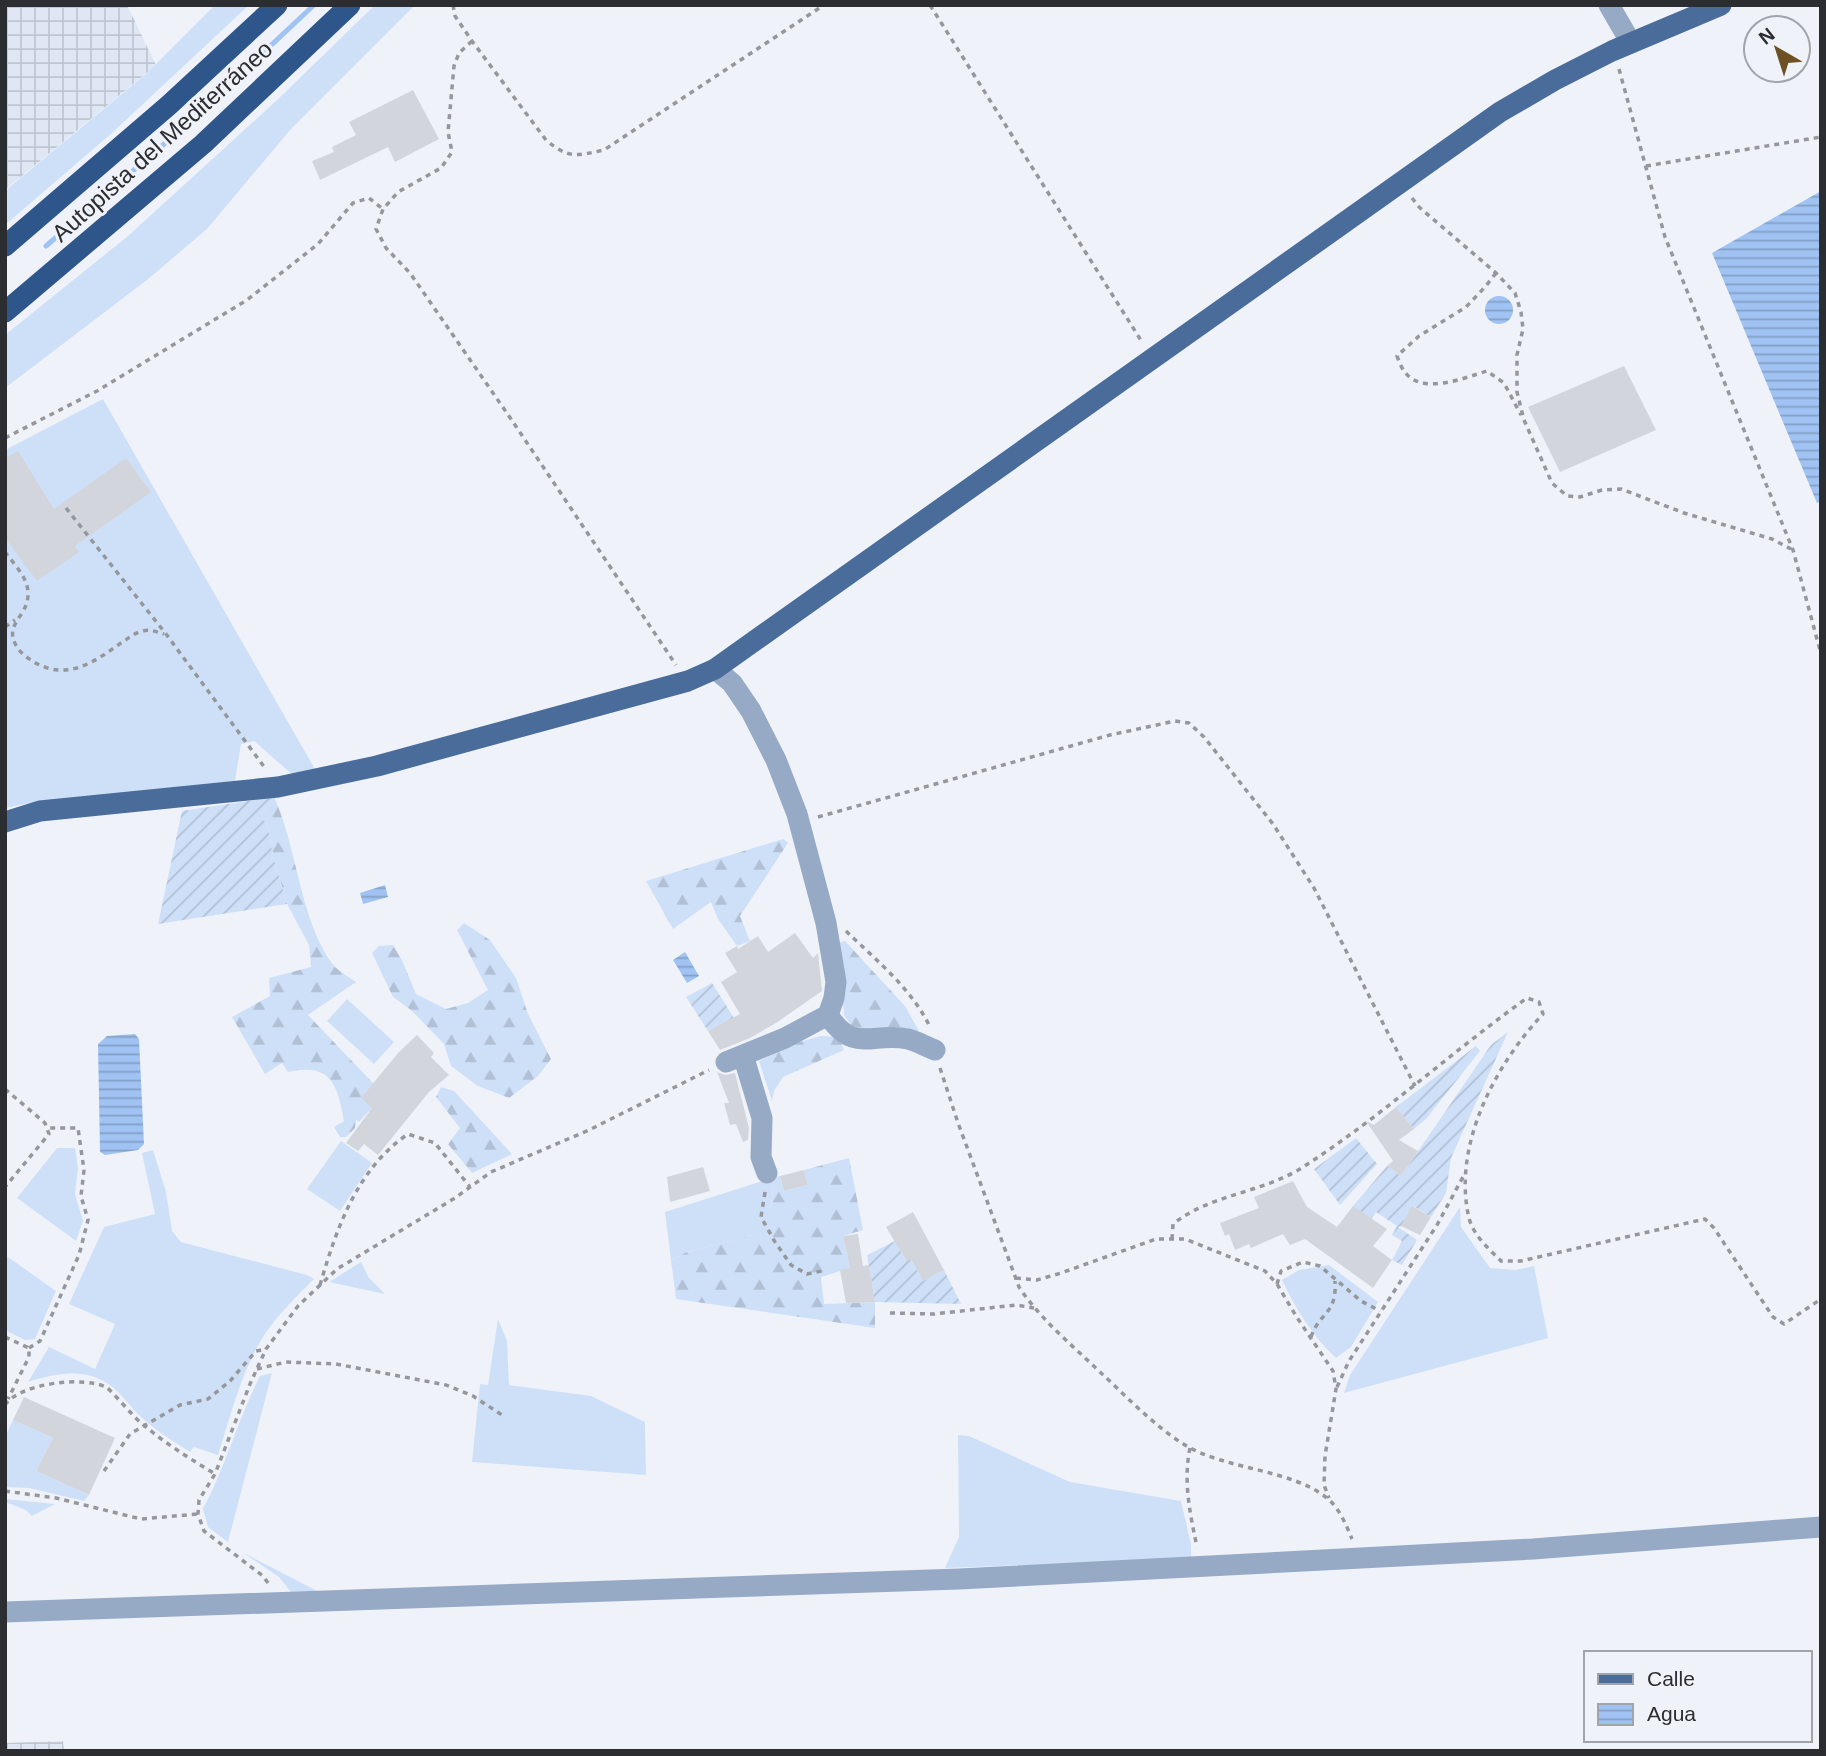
<svg xmlns="http://www.w3.org/2000/svg" width="1826" height="1756" font-family="Helvetica,sans-serif">
<defs>
<pattern id="industrial-grid" width="8" height="8" patternUnits="userSpaceOnUse" patternTransform="scale(1.75)"><rect width="8" height="8" fill="#dee7f3"/><path d="M0 4h8M4 0v8" fill="none" stroke="#bfc6d1"/></pattern>
<pattern id="forest-firs" width="22" height="20" patternUnits="userSpaceOnUse" patternTransform="scale(1.75)"><rect width="22" height="20" fill="#cee0f8"/><path d="M5 1l3.5 6h-7zM16 11l3.5 6h-7z" fill="#b1c0d5"/></pattern>
<pattern id="garden-furrows" width="10" height="10" patternUnits="userSpaceOnUse" patternTransform="scale(1.75)"><rect width="10" height="10" fill="#cee0f8"/><path d="M-1 1l2-2M0 10L10 0M9 11l2-2" fill="none" stroke="#b1c0d5"/></pattern>
<pattern id="water-rules" width="6" height="5" patternUnits="userSpaceOnUse" patternTransform="scale(1.75)"><rect width="6" height="5" fill="#a0c3f4"/><path d="M0 2.5h6" fill="none" stroke="#839fc6"/></pattern>
</defs>
<rect width="100%" height="100%" fill="#eff3f9"/>
<path fill="url(#industrial-grid)" d="M5,5H127L156,65L5,190Z
M63,1741L64,1751H5V1743Z"/>
<path fill="#cee0f8" d="M215,5H249L112,133L5,225V191L146,74Z
M375,5H415L290,130L207,229L147,280L5,388V335L128,236L275,102Z
M103,399L316,771L294,776L254,741L241,744L235,781L35,802L5,808V450Z
M347,999L394,1042L374,1064L327,1021Z
M341,1141L372,1163L340,1211L307,1189Z
M57,1148H75L78,1168L75,1194L83,1221L76,1241L17,1198Z
M153,1150L166,1192L172,1231L181,1242L307,1275L314,1279C295,1298 274,1318 260,1342C240,1377 230,1418 218,1455L194,1447L190,1452C173,1441 156,1431 141,1417C131,1408 122,1394 111,1386C87,1367 55,1373 28,1382L49,1347L95,1369L115,1324L69,1304L104,1227L155,1214L142,1153Z
M775,1177L771,1205L761,1233L687,1252L671,1260L665,1212Z
M1460,1207L1461,1227L1490,1268L1516,1270L1534,1266L1548,1338L1344,1393L1350,1375Z
M5,1255L56,1291L35,1339L25,1340L5,1330Z
M361,1262L369,1278L385,1294L329,1282Z
M1329,1265L1378,1302L1351,1347L1336,1358C1313,1337 1295,1308 1282,1280L1299,1270Z
M498,1319L507,1341L509,1385L591,1396L645,1422L646,1475L472,1462L480,1384L488,1385Z
M272,1373L228,1542L208,1527L203,1509C226,1466 238,1419 260,1376Z
M13,1420L53,1438L36,1471L89,1495L84,1501L29,1488L5,1487V1437Z
M958,1435L969,1436L1070,1482L1181,1501L1191,1544V1559L945,1568L959,1537Z
M5,1499L55,1504L32,1516L26,1510L5,1502Z
M242,1552L317,1591L291,1592L279,1577Z"/>
<path fill="url(#forest-firs)" d="M274,797C297,847 300,918 331,962C336,970 348,976 356,982L308,1015L373,1083L372,1108L359,1122L356,1120L355,1128L346,1137H340L334,1127L344,1121C337,1082 330,1063 288,1072L282,1063L265,1074L232,1017L270,996L269,978L311,967L309,945L287,904L273,856L268,827L261,815Z
M783,839L788,843L740,916L750,941L737,946L718,919L711,902L673,929L646,881Z
M464,923L490,940L516,978L528,1014L551,1059L538,1076L509,1098L478,1086L451,1066L444,1044L411,1010L393,997L372,953L379,946L393,945L402,960L416,994L446,1009L468,1003L488,990L457,930Z
M845,941L905,1006L919,1031H862L852,1027L844,1015L838,943Z
M821,1036L839,1037L844,1050L783,1077L774,1091L772,1101L759,1061L792,1044Z
M441,1087L454,1091L512,1154L472,1173L448,1144L460,1128L436,1097Z
M849,1158L863,1230L843,1236L850,1268L821,1277L824,1304L875,1302V1328L676,1299L671,1260L687,1252L760,1233L771,1205L775,1177L780,1176L784,1191L808,1185L804,1170Z"/>
<path fill="url(#garden-furrows)" d="M274,797L261,815L268,827L273,856L287,904L158,924L182,811Z
M712,983L734,1018L708,1031L686,997Z
M1508,1032L1451,1158L1446,1193L1431,1217L1413,1206L1401,1226L1398,1227L1417,1240L1402,1265L1392,1260L1402,1241L1392,1235L1397,1226L1376,1212L1371,1219L1353,1206L1387,1166L1401,1176L1491,1045Z
M1476,1046L1480,1051L1426,1119L1414,1129L1396,1107Z
M1356,1138L1377,1164L1340,1205L1314,1169Z
M895,1241L906,1261L911,1259L923,1281L944,1270L961,1304L875,1302L867,1255Z"/>
<path fill="url(#water-rules)" d="M1821,191V501L1817,503L1712,253Z
M1485 310a14 14 0 1 1 28 0a14 14 0 1 1-28 0Z
M385,885L388,897L363,904L360,893Z
M685,952L699,976L687,983L673,960Z
M135,1034L139,1039L144,1144L138,1150L105,1155L100,1152L98,1044L107,1036Z"/>
<g fill="none" stroke-linecap="round" stroke-linejoin="round">
<path stroke="#a0c3f4" stroke-width="5" d="M46,246L186,125L314,5"/>
</g>
<path fill="#d2d6dc" d="M413,90L439,139L395,162L388,147L320,180L312,161L334,152L332,147L356,135L349,122Z
M1624,366L1656,430L1560,472L1528,407Z
M18,451L54,509L126,458L151,492L75,546L79,552L37,581L5,538V458Z
M795,933L813,958L818,953L822,991L776,1023L750,1038L720,1050L708,1031L740,1014L721,982L737,972L725,953L737,946L738,949L758,936L768,952Z
M417,1035L434,1053L431,1057L449,1075L429,1092L378,1155L364,1144L358,1151L346,1143L372,1108L361,1098L399,1052Z
M717,1072L725,1075L735,1073L749,1128L748,1140L743,1142L736,1124L730,1125L724,1103H729Z
M1396,1107L1414,1129L1399,1140L1418,1151L1401,1176L1387,1166L1393,1161L1366,1121L1374,1125Z
M703,1167L710,1191L670,1202L667,1177Z
M804,1170L808,1185L784,1191L780,1176Z
M1293,1181L1307,1207L1337,1227L1353,1206L1387,1229L1373,1246L1392,1260L1373,1288L1305,1239L1290,1245L1283,1234L1251,1248L1249,1244L1235,1250L1229,1234L1225,1236L1220,1223L1259,1208L1254,1197Z
M1412,1206L1431,1217L1420,1235L1401,1226Z
M913,1212L944,1270L923,1281L911,1259L907,1262L886,1227Z
M858,1234L863,1266L869,1265L875,1302L846,1303L840,1270L850,1268L843,1236Z
M24,1397L115,1438L89,1495L36,1471L53,1438L13,1420Z"/>
<g fill="none" stroke-linecap="round" stroke-linejoin="round">
<path stroke="#95979c" stroke-width="3.5" stroke-dasharray="5 5" stroke-linecap="butt" d="M453,5L455,16L472,41L546,140C569,159 576,156 604,150L824,5
M930,5L1142,342
M472,41L459,53L454,66L448,132L452,152L441,168L398,192L383,209L376,229L386,248L410,273L511,419L676,665
M1619,69L1665,237L1793,550L1821,654
M1646,166L1821,137
M1412,198L1419,207L1496,273L1515,293L1521,312L1523,329L1517,355V392L1524,420L1552,483L1567,496L1580,497L1602,490L1621,489L1684,513L1772,539L1791,549
M1496,273L1485,287L1466,307L1419,336L1397,356C1399,361 1401,367 1404,371C1421,396 1464,378 1487,371L1504,383L1521,415
M5,438L97,391L247,300L318,244L353,203L369,198L383,209
M66,508L166,634L265,768
M5,552C14,564 28,578 28,593C29,618 0,624 19,650C27,659 39,666 51,669C79,675 102,656 124,641C130,637 136,632 143,631C150,629 157,632 164,634
M5,627L15,620
M818,817L1110,735L1175,721L1189,723L1204,737L1273,824L1314,888L1415,1086
M846,931C876,960 912,989 930,1027
M940,1068L958,1123L1019,1287C1041,1320 1072,1345 1100,1372C1126,1396 1154,1426 1185,1445C1226,1470 1293,1469 1328,1499C1340,1509 1346,1525 1352,1539
M5,1089L45,1123L49,1134L5,1187
M765,1192L761,1217L775,1242L791,1265L807,1274L822,1271
M1172,1239L1173,1224C1209,1195 1260,1193 1300,1169C1380,1118 1450,1053 1527,998L1539,1002L1543,1014C1495,1065 1452,1146 1469,1218C1473,1235 1489,1249 1501,1261H1521L1705,1219L1714,1228L1773,1317L1784,1324L1821,1299
M1016,1278L1037,1280L1061,1273L1156,1239H1185L1265,1271L1277,1284L1296,1316L1333,1371L1336,1389L1325,1456L1324,1485L1329,1498
M1277,1284L1281,1271L1303,1262L1320,1266L1361,1301L1380,1311
M320,1285C337,1227 357,1169 408,1134L435,1143L470,1187
M890,1313L934,1314L1016,1305L1034,1308
M5,1337L29,1348V1357L8,1399
M1311,1337C1320,1311 1337,1315 1335,1281
M29,1348L40,1341L79,1255L88,1220L81,1196L84,1170L78,1128H47
M257,1369L286,1362L336,1364L446,1385L473,1396L502,1415
M1337,1387L1349,1361L1437,1225L1464,1175
M5,1405C20,1383 83,1376 106,1387C111,1390 132,1415 140,1422C163,1442 189,1458 215,1474
M1190,1448C1183,1481 1190,1514 1197,1547
M104,1471L130,1434L180,1405L208,1399L230,1381L256,1351L266,1349
M5,1491L56,1498L141,1519L198,1514
M268,1583L263,1576L204,1531L198,1514L199,1500L215,1474L250,1384L266,1349L298,1306L337,1269L455,1198L491,1172L589,1130L709,1070"/>
<path stroke="#97aac5" stroke-width="21" d="M1609,5L1631,43
M715,669L732,683L751,711L776,760L797,814L826,923L836,982L834,998L828,1015L785,1038L726,1062
M828,1015C854,1055 873,1031 908,1039C917,1041 926,1047 935,1050
M743,1055L762,1118L761,1157L767,1173
M5,1612L959,1579L1533,1549L1821,1527"/>
<path stroke="#4a6c9b" stroke-width="21" d="M5,822L40,811L278,787L377,766L688,681L715,669L1500,112L1555,80L1612,51L1721,5"/>
<path stroke="#2e568b" stroke-width="21" d="M5,246L169,105L277,5
M5,312L203,144L350,5"/>
</g>
<g text-anchor="middle" dominant-baseline="central" stroke-width="6" stroke-linejoin="round" paint-order="stroke">
<g font-size="24" fill="#2c2d30" stroke="#eff3f9">
<text transform="translate(162 141) rotate(-42)">Autopista del Mediterráneo</text>
</g>
</g>
<rect width="1826" height="1756" fill="none" stroke="#2c2d30" stroke-width="14"/>
<rect x="1584" y="1651" width="228" height="91" fill="#eff3f9" stroke="#a1a4a9" stroke-width="2"/>
<rect x="1598" y="1674" width="35" height="10" fill="#4a6c9b" stroke="#a1a4a9" stroke-width="2"/>
<text x="1647" y="1686" font-size="21" fill="#2c2d30">Calle</text>
<rect x="1598" y="1704" width="35" height="21" fill="url(#water-rules)" stroke="#a1a4a9" stroke-width="2"/>
<text x="1647" y="1721" font-size="21" fill="#2c2d30">Agua</text>
<g transform="translate(1777 49) rotate(321)"><circle r="33" fill="#eff3f9" stroke="#a1a4a9" stroke-width="2"/>
<path d="M0-5L12 26L0 18L-12 26Z" fill="#6d5124"/>
<text y="-10" font-size="19" font-weight="bold" text-anchor="middle" fill="#2c2d30">N</text>
</g>
</svg>
